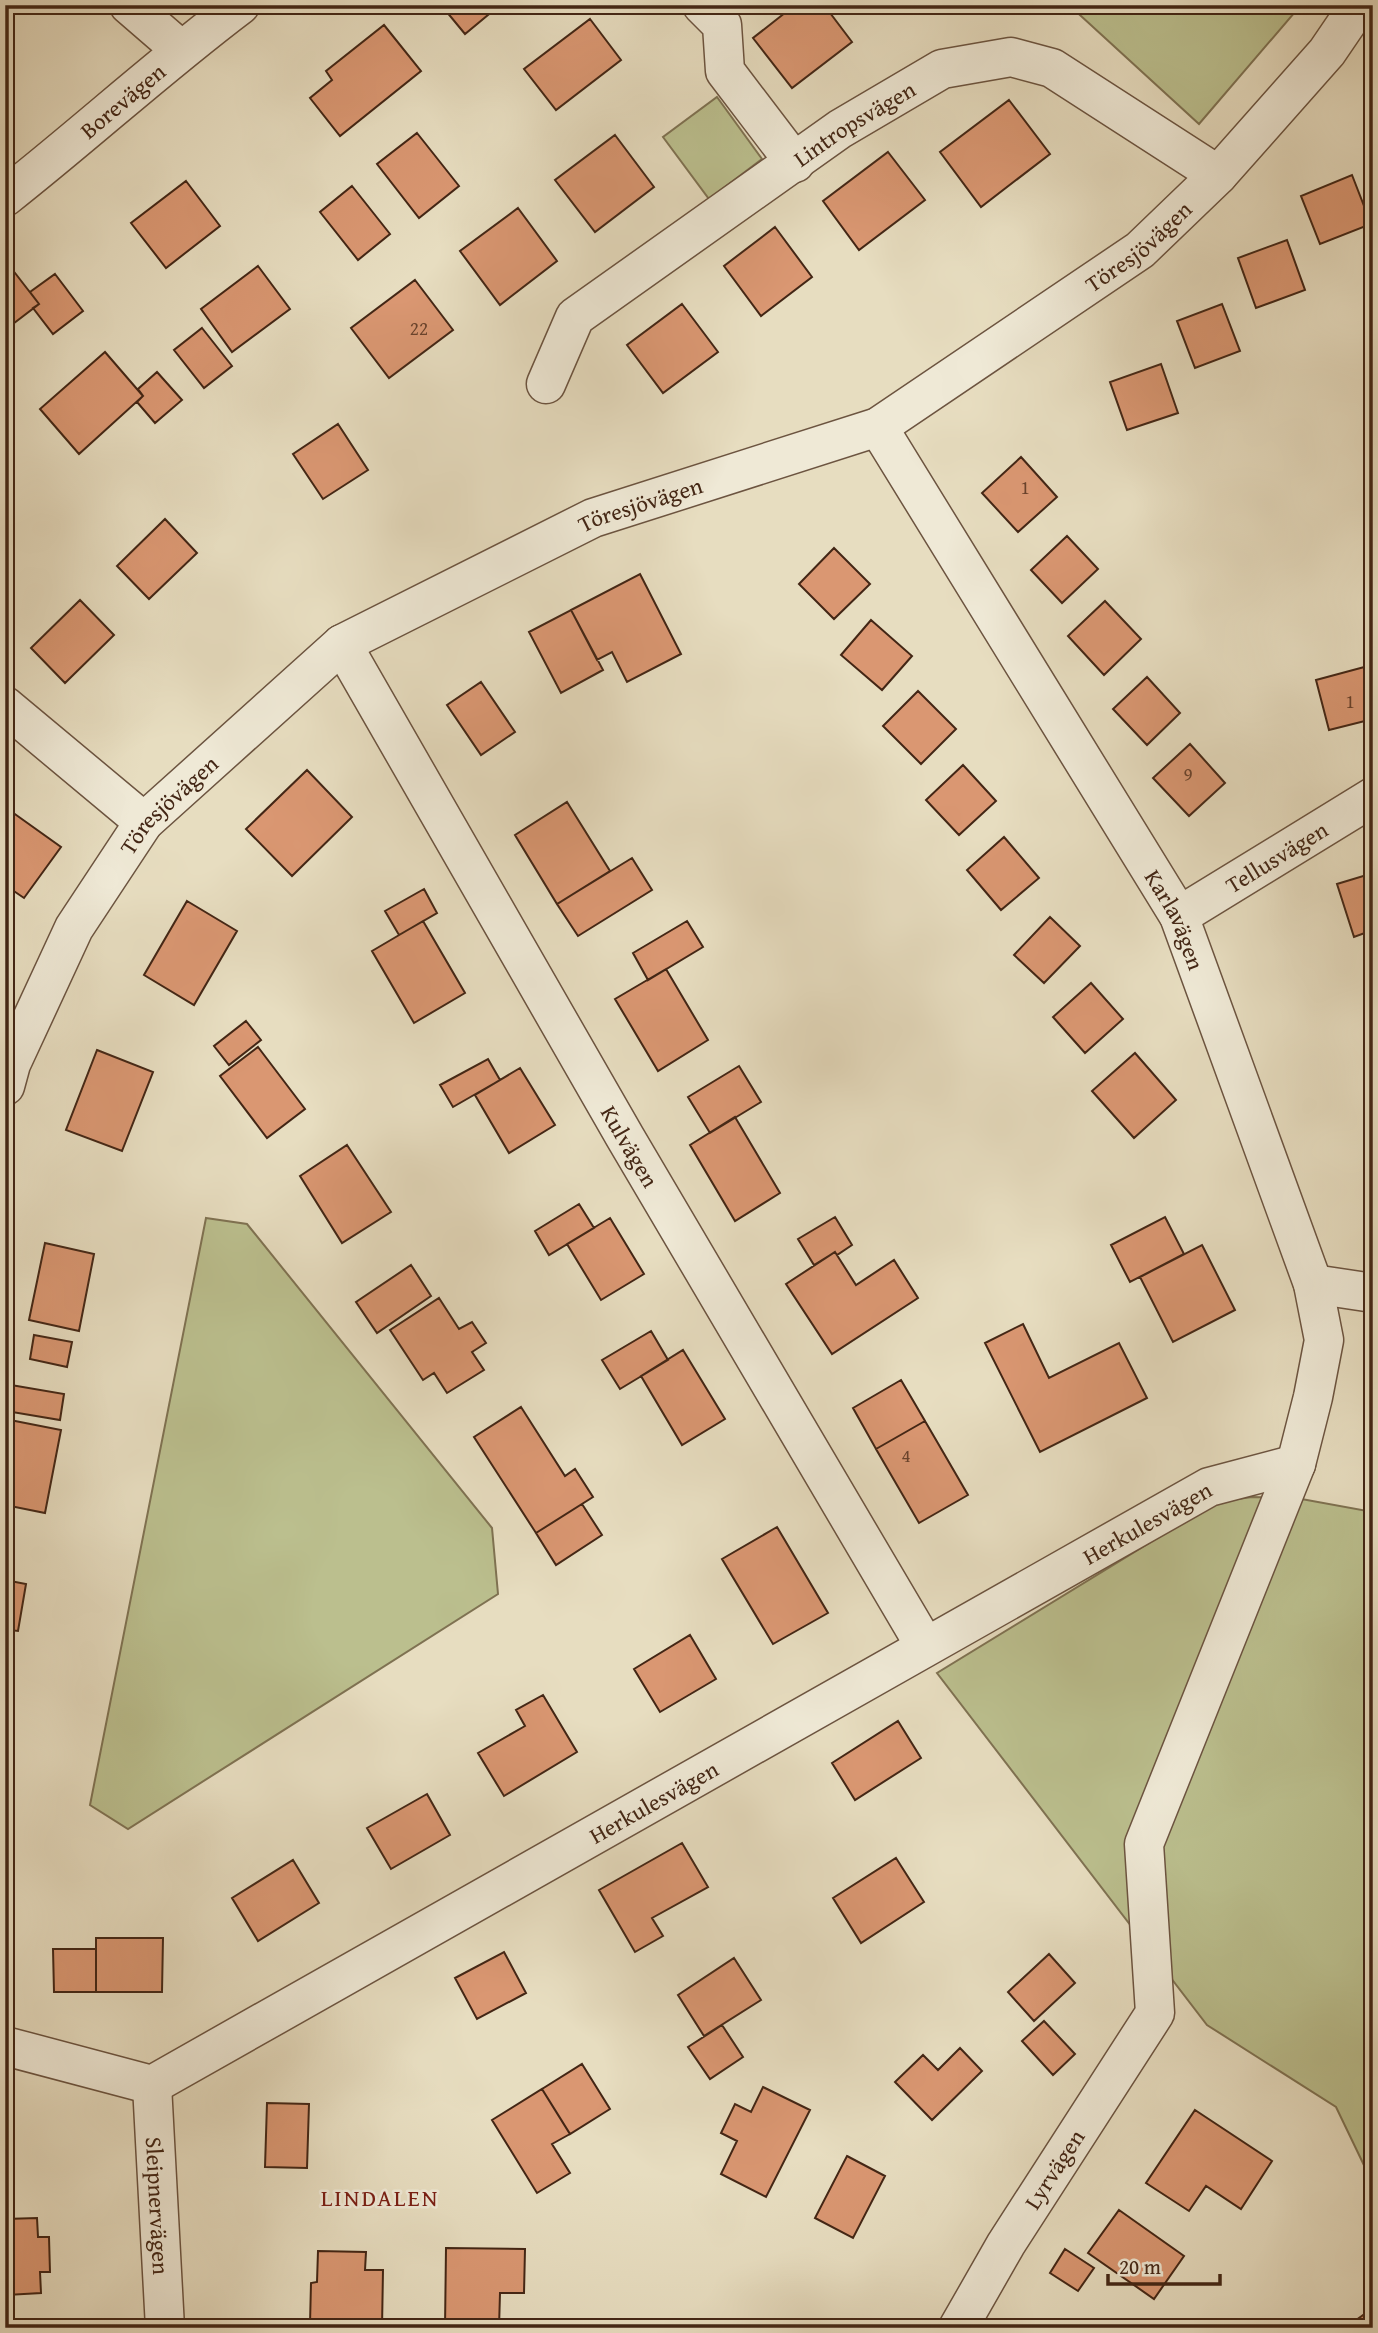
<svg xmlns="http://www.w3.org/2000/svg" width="1378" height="2333" font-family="'Gentium Book Plus',serif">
<rect width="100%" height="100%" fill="#e7ddc0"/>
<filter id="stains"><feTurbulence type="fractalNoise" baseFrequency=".00286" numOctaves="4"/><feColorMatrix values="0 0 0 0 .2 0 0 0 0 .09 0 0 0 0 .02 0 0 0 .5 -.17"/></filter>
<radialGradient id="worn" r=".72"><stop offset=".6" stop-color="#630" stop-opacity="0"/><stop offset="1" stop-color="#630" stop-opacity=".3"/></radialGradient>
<path fill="#bbbf8e" stroke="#7f7252" stroke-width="2" d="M1069,5H1301L1199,124Z
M717,97L762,159L709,199L663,137Z
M206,1218L247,1224L492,1528L498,1594L128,1829L90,1805Z
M1252,1497L1296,1498L1373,1512V2184L1336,2107L1207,2025L937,1673L1216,1502Z"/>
<path fill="#da9772" stroke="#432615" stroke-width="2" d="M441,5H500L465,34Z
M795,5H824L852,42L792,88L753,38Z
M888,5H902L893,12Z
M590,19L621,60L556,110L524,69Z
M384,25L421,71L340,136L310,98L332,80L326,71Z
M1009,100L1050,154L981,207L940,152Z
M417,133L459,186L419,218L377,164Z
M1373,133V155L1366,136Z
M615,135L654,187L595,232L555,180Z
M888,152L925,200L859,250L823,201Z
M1352,175L1371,224L1320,244L1301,196Z
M186,181L220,226L166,268L131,223Z
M352,186L390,234L358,260L320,212Z
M518,208L557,261L500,305L460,251Z
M775,227L812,277L761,316L724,266Z
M1287,240L1305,290L1256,308L1238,258Z
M5,260L39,304L5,330Z
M258,266L290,309L232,352L201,309Z
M55,274L83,311L53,334L33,308L39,304L30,292Z
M415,280L453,330L389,378L351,328Z
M682,304L718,352L663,393L627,345Z
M1222,304L1240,351L1195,368L1177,321Z
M202,328L232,366L204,388L174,350Z
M105,352L143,396L79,454L40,409Z
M1161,364L1178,413L1127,430L1110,382Z
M157,372L182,400L155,423L137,402L143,396L138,389Z
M338,424L368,470L323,499L293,454Z
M1021,457L1057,497L1018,532L982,493Z
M165,519L197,553L149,599L117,566Z
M1067,536L1098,569L1062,603L1031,570Z
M834,548L870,584L834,619L799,584Z
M640,574L681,654L627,682L612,652L597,660L571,610Z
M80,600L114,635L65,683L31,648Z
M1105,601L1141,639L1104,675L1068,636Z
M571,610L603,670L561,693L529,632Z
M871,620L912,656L882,690L841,655Z
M1368,666L1373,685V719L1329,730L1316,680Z
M1147,677L1180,713L1147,745L1113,709Z
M481,682L515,732L481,755L447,705Z
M918,691L956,729L921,764L883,726Z
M1190,744L1225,783L1189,816L1153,778Z
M963,765L996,801L959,835L926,800Z
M307,770L352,817L292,876L246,829Z
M567,802L610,871L557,904L515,835Z
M5,807L61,847L24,898L5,885Z
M1004,837L1039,878L1001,910L967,870Z
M632,858L652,890L578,936L557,904Z
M1373,873V930L1354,937L1337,884Z
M424,889L437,913L399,935L385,911Z
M187,901L237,931L194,1005L144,975Z
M1050,917L1080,946L1044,983L1014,955Z
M423,921L465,993L414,1023L372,951Z
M687,921L703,947L648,980L633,953Z
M666,969L708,1040L658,1071L615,999Z
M1091,983L1123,1019L1085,1053L1053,1017Z
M246,1021L261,1040L229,1065L214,1046Z
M258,1047L305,1109L267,1138L220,1076Z
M97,1050L153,1072L122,1151L66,1130Z
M1135,1053L1176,1100L1134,1138L1092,1091Z
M488,1059L500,1080L453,1107L440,1085Z
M739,1066L761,1102L710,1133L688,1097Z
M520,1068L555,1125L509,1153L475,1095Z
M735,1117L780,1193L735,1221L690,1145Z
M347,1145L391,1212L342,1243L300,1176Z
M579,1204L594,1228L549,1255L535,1231Z
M835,1217L852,1245L837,1255L835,1252L814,1265L798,1239Z
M1165,1217L1184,1254L1130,1282L1111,1245Z
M610,1218L644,1274L601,1300L567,1244Z
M45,1243L94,1254L79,1331L29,1320Z
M1202,1245L1235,1310L1173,1342L1140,1277Z
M835,1252L856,1285L894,1260L918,1298L832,1354L786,1284Z
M411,1265L431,1296L377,1333L356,1302Z
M439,1298L459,1329L472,1322L486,1343L472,1352L484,1370L447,1393L434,1373L423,1380L390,1330Z
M1023,1324L1049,1378L1119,1343L1147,1398L1040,1452L985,1343Z
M651,1331L668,1360L620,1389L602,1360Z
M34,1335L72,1342L67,1367L30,1359Z
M683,1350L725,1419L682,1445L641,1376Z
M901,1380L925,1421L876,1449L853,1408Z
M11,1385L64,1394L60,1420L6,1411Z
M521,1407L565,1476L575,1469L593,1497L536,1533L474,1437Z
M10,1420L61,1430L45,1513L5,1505V1442Z
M925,1421L968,1495L919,1523L876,1449Z
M582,1504L602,1535L556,1565L536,1533Z
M777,1527L828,1613L773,1644L722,1559Z
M5,1580L26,1584L18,1631L10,1630L5,1651Z
M690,1635L716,1679L660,1712L634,1669Z
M543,1695L577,1752L504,1796L478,1753L525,1726L516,1710Z
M898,1721L921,1758L855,1800L832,1763Z
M427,1794L450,1835L391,1869L367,1828Z
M682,1843L708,1887L652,1918L663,1936L635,1952L599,1890Z
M896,1858L924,1902L861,1943L833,1898Z
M293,1860L319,1903L258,1941L232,1898Z
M96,1938H163L162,1992H96Z
M53,1949H96V1992H54Z
M504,1952L526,1993L477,2019L455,1978Z
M1049,1954L1075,1983L1034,2021L1008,1992Z
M734,1958L761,2000L704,2036L678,1995Z
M1044,2021L1075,2054L1053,2075L1022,2041Z
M722,2025L743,2057L710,2079L688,2047Z
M960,2048L982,2071L932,2120L895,2082L923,2055L938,2070Z
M582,2064L610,2109L570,2134L542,2089Z
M763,2087L810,2110L766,2197L721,2174L737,2141L721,2133L735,2104L751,2112Z
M542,2089L570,2134L552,2144L570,2173L537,2193L492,2120Z
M267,2103L309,2104L307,2168L265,2167Z
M1195,2110L1272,2161L1241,2209L1206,2186L1189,2211L1146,2183Z
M847,2156L885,2176L853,2238L815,2218Z
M1119,2210L1184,2256L1154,2299L1088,2253Z
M37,2218L38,2237H49L50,2272H40L41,2293L7,2295L5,2219Z
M446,2248L525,2249L524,2293H500L499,2328H445Z
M1065,2249L1094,2268L1078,2291L1050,2273Z
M318,2251L366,2252L365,2270H383L382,2328H322V2325L310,2324L311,2283L317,2282Z
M1373,2308V2328H1345Z"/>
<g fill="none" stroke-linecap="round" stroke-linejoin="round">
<defs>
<g id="minor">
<path d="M129,5L181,50"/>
<path d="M702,5L722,25L725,71L795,163"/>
<path id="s1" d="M5,197C85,134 159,66 240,5"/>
<path id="s2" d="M546,384L575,317L840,129L942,69L1011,57L1052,68L1218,175"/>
<path id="s3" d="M878,427L1179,916L1313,1284L1324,1340L1313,1397L1296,1464L1144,1844L1155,2013L1006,2244L958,2328"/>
<path id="s4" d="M342,644L625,1137L925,1646"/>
<path d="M5,706L144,822"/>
<path id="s5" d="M1179,916L1373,797"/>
<path id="s6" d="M5,1086L11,1064L74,928L144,822L342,644L593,518L878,427L1140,250L1218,175L1327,52L1359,5"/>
<path d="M1313,1284L1373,1293"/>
<path id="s7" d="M5,2046L152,2085L1209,1487L1296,1464"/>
<path id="s8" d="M152,2085L165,2328"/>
</g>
</defs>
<use href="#minor" stroke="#6c5440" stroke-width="41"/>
<use href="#minor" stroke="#efe9d6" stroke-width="38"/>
</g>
<g text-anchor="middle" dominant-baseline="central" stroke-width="5" stroke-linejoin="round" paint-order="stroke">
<g font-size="19" fill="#69422c">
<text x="419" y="328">22</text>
<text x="1025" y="487">1</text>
<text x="1350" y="701">1</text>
<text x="1188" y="774">9</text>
<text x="906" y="1455">4</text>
</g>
<g font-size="23" fill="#432615" stroke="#efe9d6">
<text stroke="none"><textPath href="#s1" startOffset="152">Borevägen</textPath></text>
<text stroke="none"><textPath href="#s2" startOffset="413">Lintropsvägen</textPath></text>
<text stroke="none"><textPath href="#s6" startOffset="1463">Töresjövägen</textPath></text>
<text stroke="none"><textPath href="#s6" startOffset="896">Töresjövägen</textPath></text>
<text stroke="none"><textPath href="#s6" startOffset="329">Töresjövägen</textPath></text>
<text stroke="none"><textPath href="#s5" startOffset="114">Tellusvägen</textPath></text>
<text stroke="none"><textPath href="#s3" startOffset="576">Karlavägen</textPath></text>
<text stroke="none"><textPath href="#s4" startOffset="579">Kulvägen</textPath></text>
<text stroke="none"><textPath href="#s7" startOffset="1295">Herkulesvägen</textPath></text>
<text stroke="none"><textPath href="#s7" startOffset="728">Herkulesvägen</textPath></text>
<text transform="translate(1054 2169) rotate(-57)">Lyrvägen</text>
<text stroke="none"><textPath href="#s8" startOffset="121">Sleipnervägen</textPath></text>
</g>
<g font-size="24" letter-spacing="2" fill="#7a1f14" stroke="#efe9d6">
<text x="380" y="2197">LINDALEN</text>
</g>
</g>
<rect width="1378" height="2333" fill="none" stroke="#e7ddc0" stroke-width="28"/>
<rect x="7" y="7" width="1364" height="2319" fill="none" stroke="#432615" stroke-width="3.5"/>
<rect x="14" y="14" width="1350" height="2305" fill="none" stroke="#432615" stroke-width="2"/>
<path d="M1108 2274v10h112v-10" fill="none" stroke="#432615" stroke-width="3.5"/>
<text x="1119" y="2274" font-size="21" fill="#432615" stroke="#efe9d6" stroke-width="5" paint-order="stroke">20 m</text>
<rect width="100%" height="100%" filter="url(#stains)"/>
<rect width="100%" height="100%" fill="url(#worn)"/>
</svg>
